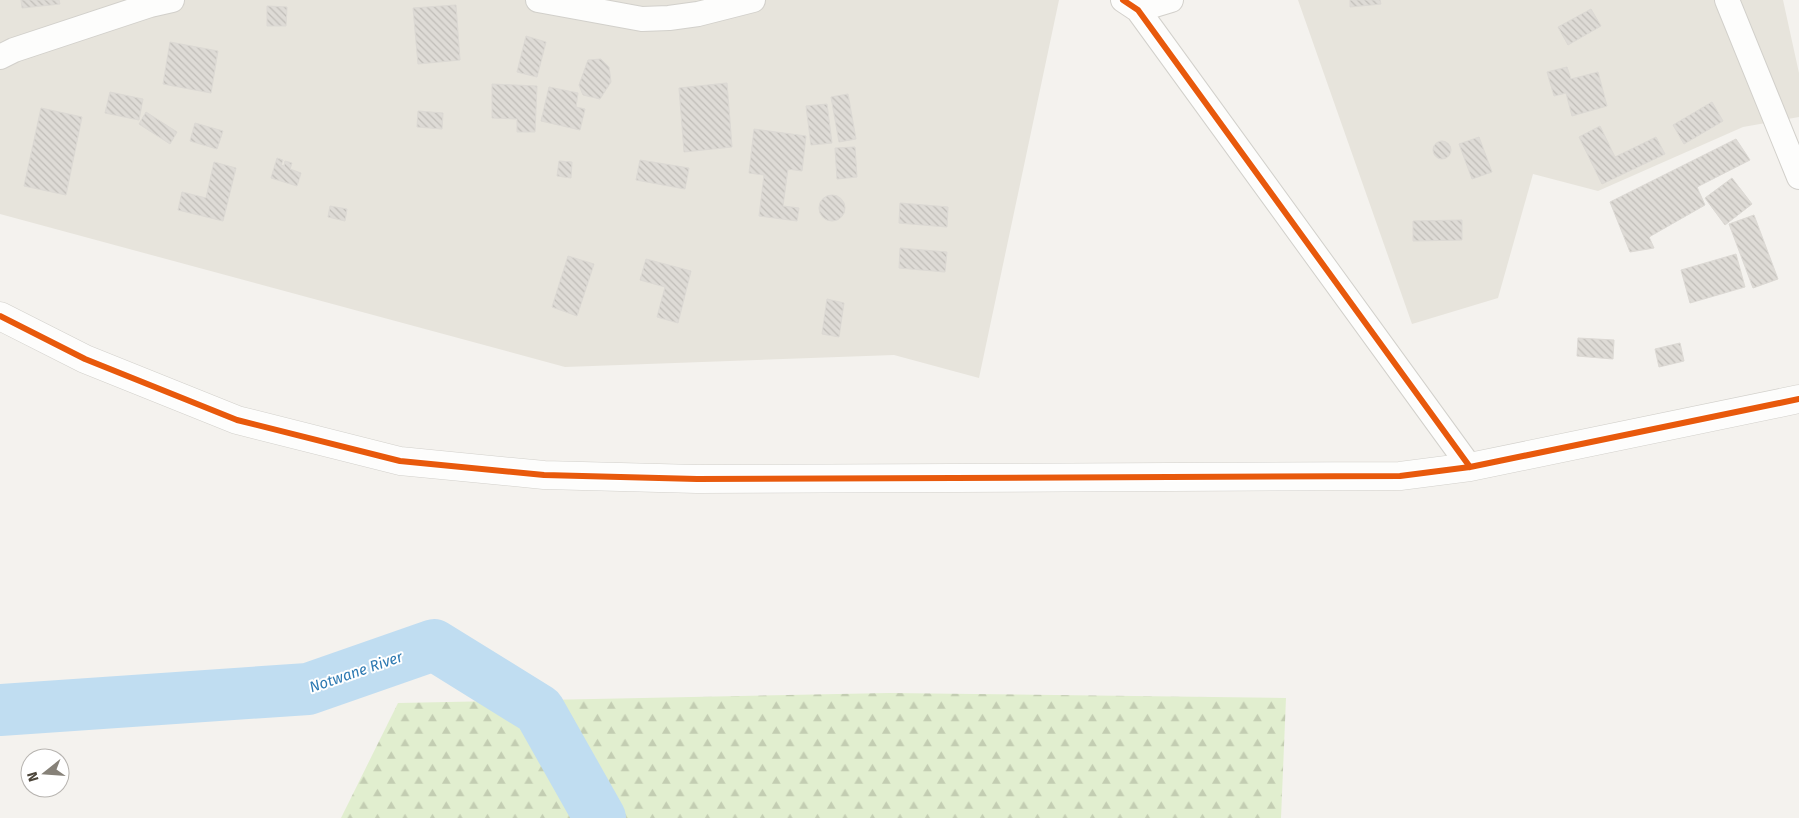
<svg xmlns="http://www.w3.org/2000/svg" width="1799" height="818" font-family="'Fira Sans',sans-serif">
<defs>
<pattern id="forest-firs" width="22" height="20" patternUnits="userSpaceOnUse" patternTransform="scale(1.25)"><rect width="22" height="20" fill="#e1eecf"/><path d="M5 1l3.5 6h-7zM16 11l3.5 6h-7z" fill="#c3cdb2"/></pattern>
<pattern id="building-back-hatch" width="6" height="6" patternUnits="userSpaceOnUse" patternTransform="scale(1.25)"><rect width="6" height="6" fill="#dedbd6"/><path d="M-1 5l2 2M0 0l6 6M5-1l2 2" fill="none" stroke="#c0bdb8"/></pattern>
</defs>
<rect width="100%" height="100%" fill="#f4f2ee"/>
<path fill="#e7e4dc" d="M0,0H1059L979,378L894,355L565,367L0,214Z
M1298,0H1783L1799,73V117L1743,127L1598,191L1533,174L1498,298L1412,324Z"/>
<path fill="url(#forest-firs)" d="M889,693L1286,698L1281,818H341L398,703Z"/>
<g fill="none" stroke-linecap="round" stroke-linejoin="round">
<path stroke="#c0ddf1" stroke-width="52" d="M0,710L308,689L434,645L539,710L600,818"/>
</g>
<path fill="url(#building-back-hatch)" stroke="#dcd9d4" d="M21,0H59L60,4L22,8Z
M1350,0H1380L1381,4L1350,7Z
M456,5L460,60L418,64L413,8Z
M267,6L287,7L286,26H267Z
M1591,9L1601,26L1568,45L1558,27Z
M526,36L546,42L537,77L517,72Z
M170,42L218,51L211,93L163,84Z
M601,59L609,67L611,82L600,99L583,95L579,85L588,60Z
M1567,67L1571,79L1598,72L1607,106L1572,116L1566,93L1554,96L1547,72Z
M727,83L732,147L684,152L679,88Z
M492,84L537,86L535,132H517V119L492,118Z
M549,87L578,93L576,107L585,109L580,130L541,121Z
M110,92L143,99L139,120L105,113Z
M848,94L856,139L839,142L831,97Z
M1712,102L1723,121L1684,144L1673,125Z
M827,104L832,143L811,145L806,106Z
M41,108L82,117L66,195L24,186Z
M418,111L443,113L442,129L417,127Z
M146,112L177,132L170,144L139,124Z
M195,123L223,131L217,149L190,141Z
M1600,126L1615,157L1656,137L1665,154L1602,184L1579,137Z
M754,129L806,136L802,171L788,169L783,206L799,208L797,221L759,216L764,175L749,173Z
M1479,137L1492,172L1472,179L1459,144Z
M1736,139L1750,160L1697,187L1705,205L1649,237L1654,248L1630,252L1610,202Z
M1433 150a9 9 0 1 1 18 0a9 9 0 1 1-18 0Z
M855,147L857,177L837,179L835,148Z
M277,158L283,160L281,165L284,166L285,161L292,163L290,169L301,173L297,186L271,178Z
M640,160L689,168L685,189L636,180Z
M559,161L572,162L571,178L557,176Z
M214,162L236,168L223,221L178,210L182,192L206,198Z
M1732,178L1752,204L1725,225L1705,198Z
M819 208a13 13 0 1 1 26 0a13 13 0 1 1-26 0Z
M900,203L948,207L947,227L899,223Z
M330,206L347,209L345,221L328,217Z
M1754,215L1778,279L1753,288L1729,224Z
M1462,220V240L1413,241V221Z
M900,248L947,252L945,272L899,268Z
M1736,254L1745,287L1690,303L1681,270Z
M568,256L594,264L577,316L552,307Z
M646,259L691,271L678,323L657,317L665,287L640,280Z
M827,299L844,303L839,337L822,334Z
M1578,338L1614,340L1613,359L1577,356Z
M1680,343L1684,361L1659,367L1655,349Z"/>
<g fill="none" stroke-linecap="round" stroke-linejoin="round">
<defs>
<path id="minor" d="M538,0L642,19L669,18L698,14L753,0
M1123,0L1138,10L1470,467
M1727,0L1799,177
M1138,10L1171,0
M0,57L14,50L150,5L172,0"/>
<path id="tertiary" d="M0,316L85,359L237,420L400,461L544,475L697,479L1400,476L1470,467L1799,399"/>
</defs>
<use href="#minor" stroke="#d2d0cb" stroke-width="26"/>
<use href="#tertiary" stroke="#d2d0cb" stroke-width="29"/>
<use href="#minor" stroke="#fdfdfc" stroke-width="24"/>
<use href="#tertiary" stroke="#fdfdfc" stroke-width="28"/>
<defs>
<path id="cycleway" d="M1123,0L1138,10L1470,467
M0,316L85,359L237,420L400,461L544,475L697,479L1400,476L1470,467L1799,399"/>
</defs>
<use href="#cycleway" stroke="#fff" stroke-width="9"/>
<use href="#cycleway" stroke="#e8590c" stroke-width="6"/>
</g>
<g text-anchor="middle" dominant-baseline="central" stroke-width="4" stroke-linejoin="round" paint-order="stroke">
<g font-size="15" font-style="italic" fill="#2e7ab2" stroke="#fff">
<text transform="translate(356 672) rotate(-19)">Notwane River</text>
</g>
</g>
<g transform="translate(45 773) rotate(253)"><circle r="24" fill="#ffffff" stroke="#b7b4b0"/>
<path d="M0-4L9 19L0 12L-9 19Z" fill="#868178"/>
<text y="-8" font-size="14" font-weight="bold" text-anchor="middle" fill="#4b4439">N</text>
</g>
</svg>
